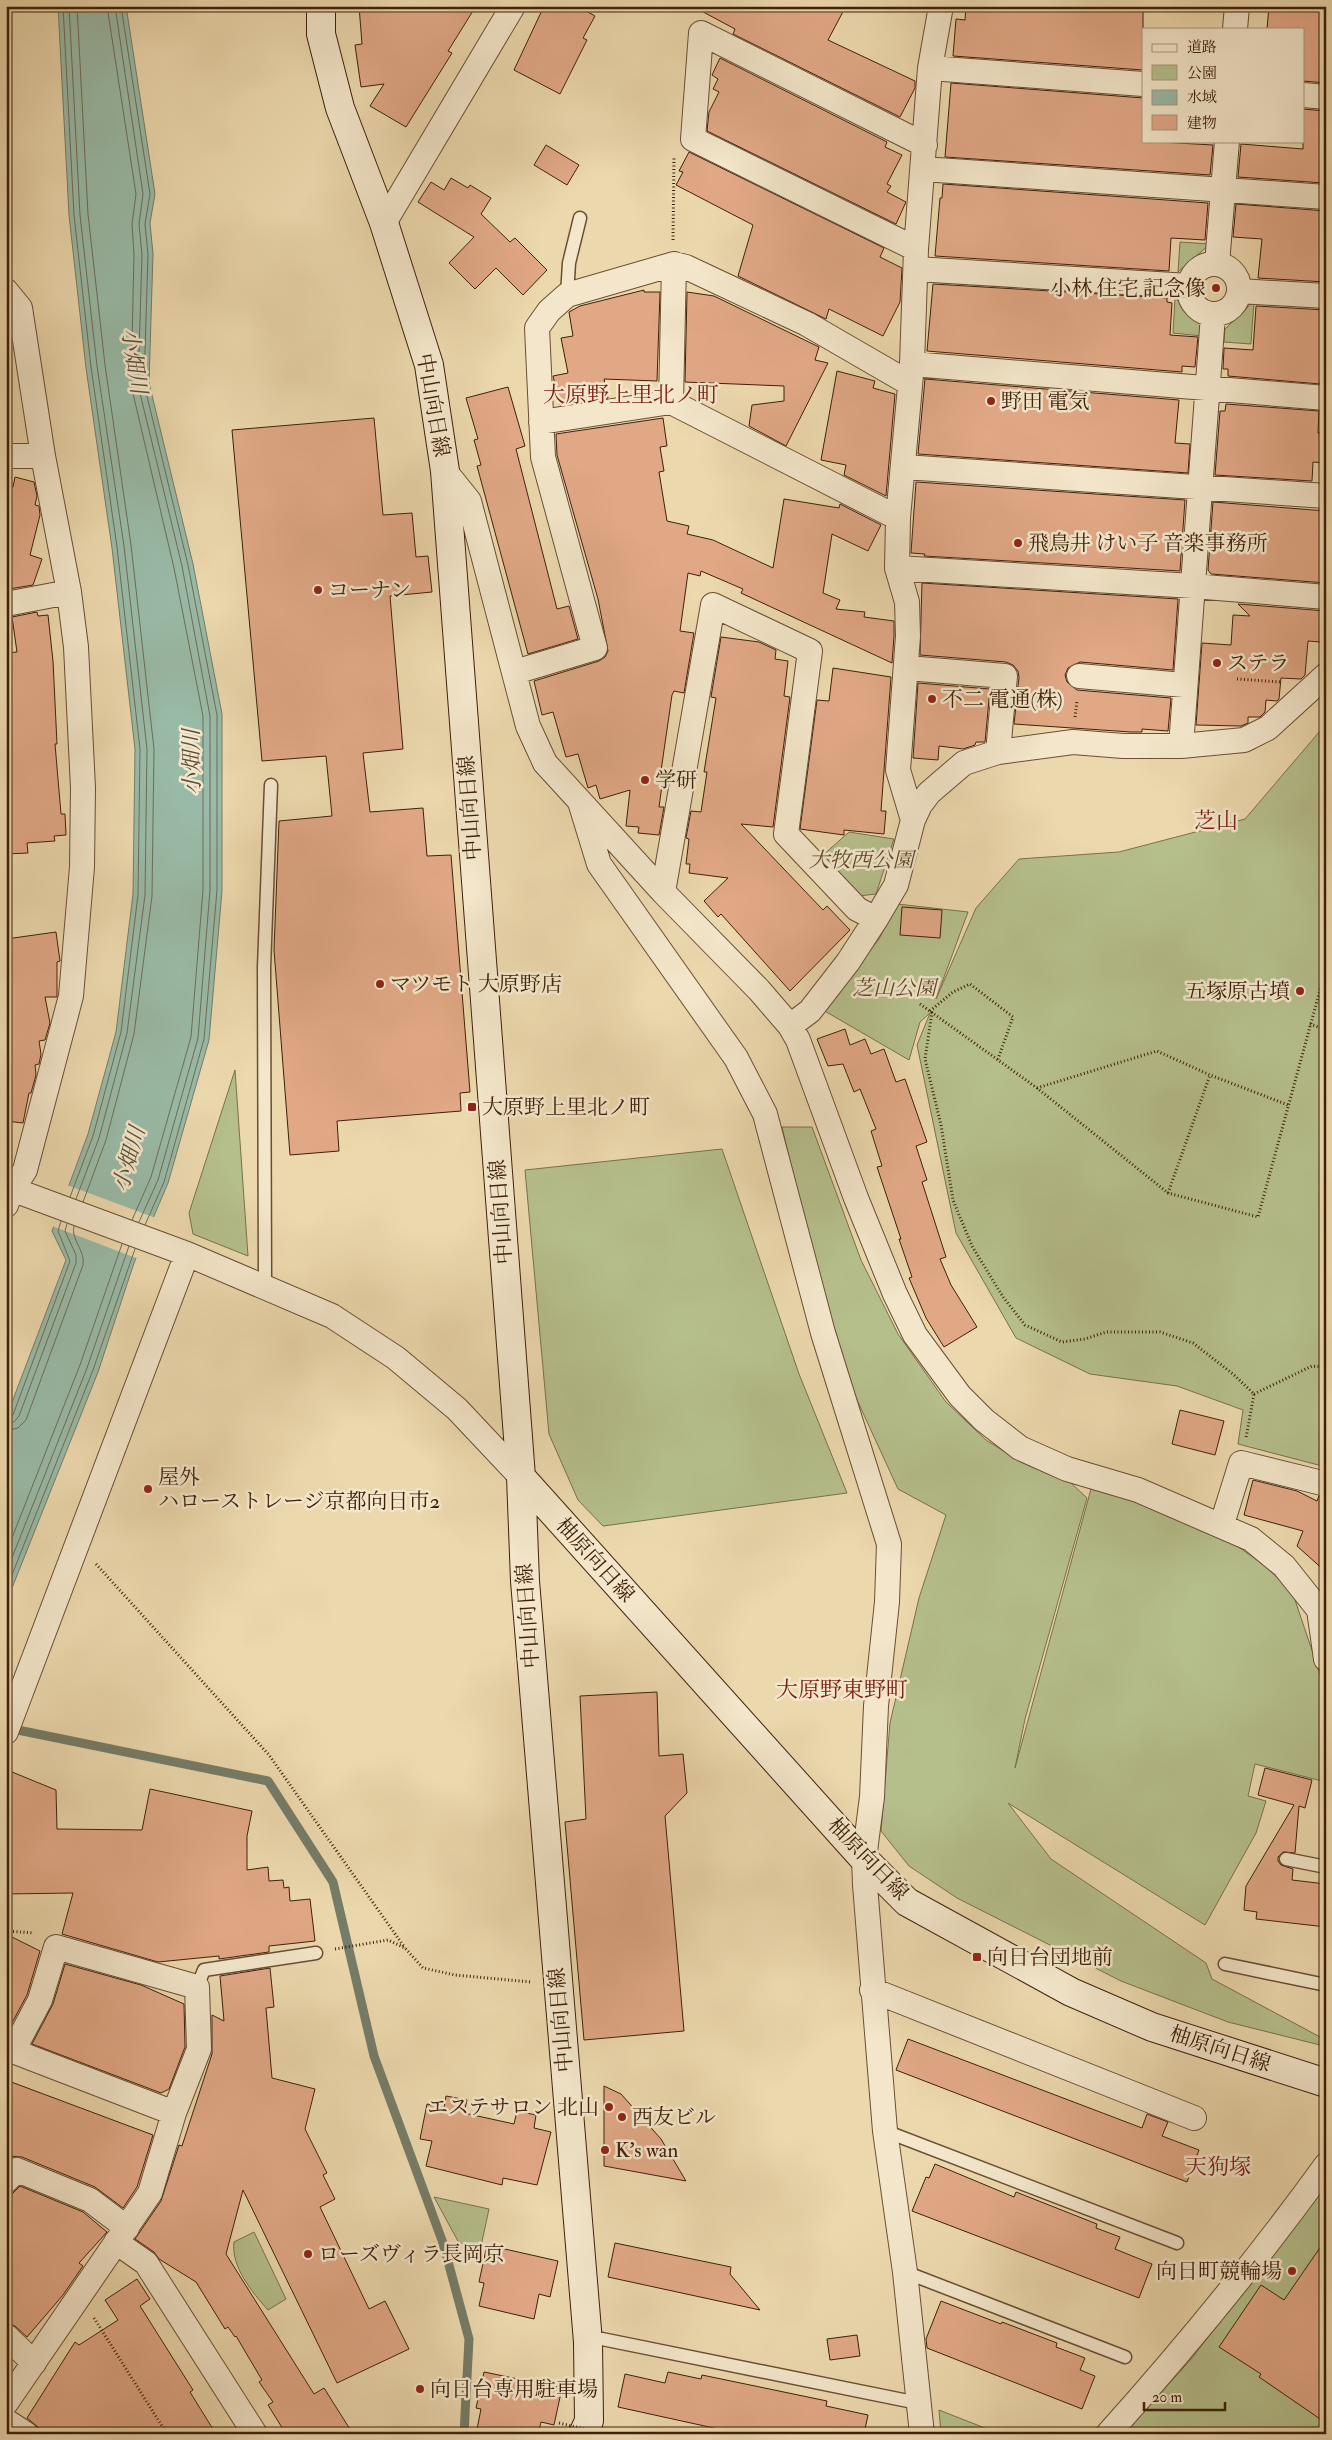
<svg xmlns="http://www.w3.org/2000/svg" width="1332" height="2440" font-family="'IM FELL Double Pica','Noto Serif JP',serif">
<rect width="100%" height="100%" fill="#ecd8ad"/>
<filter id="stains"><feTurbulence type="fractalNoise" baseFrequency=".004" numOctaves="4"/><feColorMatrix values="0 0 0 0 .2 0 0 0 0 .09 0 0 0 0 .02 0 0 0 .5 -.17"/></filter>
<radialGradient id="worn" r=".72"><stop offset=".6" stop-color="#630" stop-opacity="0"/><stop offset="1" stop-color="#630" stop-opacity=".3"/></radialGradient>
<path fill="#b5bf8c" stroke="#7a704b" d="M1180,242L1210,244L1178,272Z
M1175,298L1201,322L1202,336L1173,333Z
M1254,301L1251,344L1224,342L1225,329Z
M1326,724V1467L1238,1444L1243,1410L1177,1386L1090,1374L1016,1338L956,1233L917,1045L930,1013L920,1022L909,1060L823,1010L879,939L897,904L968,912L936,999L976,908L1019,859L1119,852L1245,819Z
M849,832L894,839L876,894L859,896L822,856Z
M235,1070L248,1256L193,1234L189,1213Z
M782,1127H812L861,1260L898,1334L946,1402L986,1440L1021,1462L1071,1483L1087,1498L1025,1719L1015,1768L1091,1489C1159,1505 1252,1539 1294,1597L1326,1692V1782L1255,1764L1248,1796L1266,1801L1256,1833L1205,1925L1008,1803L1051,1859L1206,1963L1212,1979L1322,2038L1324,2046L1228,2022L1121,1981L957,1898L909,1866L881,1831L890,1723L919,1598L946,1515L898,1489L846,1376L806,1229Z
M722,1149L799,1374L847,1493L603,1526L578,1500L549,1434L525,1170Z
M1326,2184V2434H1124L1192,2358Z
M434,2197L489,2209L481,2246L459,2243Z
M254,2232L286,2299L268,2310C252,2292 231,2267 234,2242Z
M939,2410L1000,2434H941Z"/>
<path fill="#99baa7" stroke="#757c68" d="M58,6H126L155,194L150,223L153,254L149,383L193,564L222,714V891L209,1040L168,1183L134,1263L98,1372L6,1603V1418L66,1260L52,1231L88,1134L116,1032L133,894L135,749L112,548L86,368L69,215Z"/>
<path fill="#ecd8ad" d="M67,1185L156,1218L139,1259L52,1226Z"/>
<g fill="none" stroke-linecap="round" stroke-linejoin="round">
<path stroke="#6c6d58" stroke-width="1" d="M63,6L74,215L91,367L117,547L140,749L138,895L121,1032L93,1136L70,1197
M69,6L80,215L97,366L124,546L147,749L145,895L127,1033L99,1138L76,1199
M77,6L88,214L105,365L131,545L154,749L152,896L134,1034L106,1140L83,1202
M107,6L136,194L132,224L134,255L131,385L174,568L203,716V890L191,1037L151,1177L132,1220
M115,6L143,194L139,224L142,255L138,385L182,566L210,716V890L198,1038L158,1180L139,1222
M121,6L150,194L145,224L148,254L144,384L188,565L217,715V890L204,1039L164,1182L145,1225
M6,1417L13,1415L70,1261L58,1231L61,1221
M6,1424L14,1422L19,1416L76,1263V1255L65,1231L67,1224
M6,1431L18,1428L26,1420L83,1265C86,1251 70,1239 74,1226
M6,1553L80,1365L122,1244
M6,1573L87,1368L129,1246
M6,1590L93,1370L135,1249"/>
<path stroke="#757c68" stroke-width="9" d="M8,1728L268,1781L333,1882L374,2056L443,2243L469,2339L464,2434"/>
</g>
<path fill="#e1a886" stroke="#3f200a" d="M359,6H476L448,51L452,53L406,127L370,106L384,84L361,87L355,45L362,44Z
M544,6H577L595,16L583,38L587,40L560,94L514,70Z
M692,6H846L828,40L915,81V88L900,117L733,34L735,29Z
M966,6H1143V70L953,56L956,19L965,20Z
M1269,6H1319V10H1326V83L1303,81V29H1267Z
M720,58L887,142L885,147L902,155L887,184L891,186L887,192L906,202L896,224L707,131L709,112L719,92L713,89L718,79L712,75Z
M951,83L1143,98V141L1213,145L1210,175L945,157Z
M1303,109L1326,111L1324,183L1238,177L1241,144L1303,149Z
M546,145L579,165L567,185L534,165Z
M689,152L884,248L880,257L902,268L900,302L883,336L829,309L826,319L738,276L753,225L676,185L683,172L679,171Z
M451,178L468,188L470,185L491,198L481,214L510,242L515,238L547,270L523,295L496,268L475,289L449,263L474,237L418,202L431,182L444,190Z
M943,184L1208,203L1205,240L1171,238L1169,271L935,256L940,198H942Z
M1236,204L1326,211V282L1258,278L1262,239L1233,237Z
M933,284L1167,298V302L1172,303L1170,335L1198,337L1195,367L1182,366V372L927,351Z
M644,290V292H660L657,381L604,379L608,398L560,405L553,376L568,373L561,338L573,336L569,312L580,306Z
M687,292L714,296L819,347L815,360L828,363L786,446L749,426L752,405L784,401V386L685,382Z
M1256,306L1326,310L1320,384L1228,376V369H1223L1224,348L1253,350Z
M837,371L875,381L873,388L895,394L886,496L844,475L846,465L821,460Z
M925,379L1179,400L1175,443L1190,444L1188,473L918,454Z
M508,387L525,446L516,449L557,609L569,606L578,639L528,654L477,466L481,465L474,440L478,439L466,398Z
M1226,404L1319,411L1318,433H1326V463L1313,462L1312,481L1215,475L1220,411H1225Z
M374,418L383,515L412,513L416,557L428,556L432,592L390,596L403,749L363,753L370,812L423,808L427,856L451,855L470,1092L460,1093L461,1111L337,1121L339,1151L290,1155L274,950L279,821L332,816L326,756L262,761L232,430Z
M663,418L667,446L660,447L664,471L659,472L667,521L689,526L687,534L713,540L773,568L784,499L839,508L840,504L881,525L868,551L832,534L823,593L840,600L836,609L865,612L864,617L894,621V636L892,663L741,593L743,589L701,571L700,576L688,573L680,631L694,633L684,693L674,691L672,695L661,771H664L659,807H664L659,835L638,833L639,827L626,826L630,790L600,799L596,785L588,788L578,754L566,757L553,712L542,715L534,681L599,661L605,657L608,651L598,599L557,455L556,434Z
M15,477L34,482L37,496L35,505L39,506L40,515L30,555L42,559L33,585L9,589L6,567V486L13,487Z
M916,482L1185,500L1180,571L924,556L925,554L911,553Z
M1213,502L1326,511V583L1211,574L1208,570Z
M922,583L1178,599L1173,670L1080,662L1068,668L1065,675L1067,682L1077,690L1171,698L1168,731L1142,729V732H1131L1014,724L1019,677L1018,671L1013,665L1006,662L920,655Z
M1238,604L1326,611V634H1322L1321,642L1308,641L1305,675L1301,679L1281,678L1279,699L1277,701L1266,700L1265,712L1260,717H1248V723L1241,726L1196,725L1202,643L1231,645L1233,615L1250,616Z
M37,612L38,616L48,615L53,661L57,744H55L61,814H65L66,835L54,836L55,841L27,843L28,853L6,854V653L17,652L12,617Z
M721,637L759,642L776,650L775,659L788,661L784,696L790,697L773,827L741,824L823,910L827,906L850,930L790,991L721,914L718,917L704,901L728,878L689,873L690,864H686L689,839L686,838L691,811L701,812L707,772H704L716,698L711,697Z
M833,668L891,677L881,811H886L884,834L844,830V835L800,829L817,700L829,701Z
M918,683L990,689L985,742H976L975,745L963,749L939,746L938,760L913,758Z
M902,907L942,910L940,938L900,935Z
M56,932L60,961L57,962V997H45L50,1023L45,1040L39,1041L41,1054L39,1064L35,1065L36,1075L31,1093H29L23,1123L6,1121V939Z
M845,1029L850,1045L865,1039L871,1054L884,1049L896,1082L905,1079L927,1142L916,1146L927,1180L922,1182L946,1257L940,1259L951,1285L977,1327L944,1347L926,1318L909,1278L912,1277L899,1239H901L877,1167L882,1166L871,1131L876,1129L860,1089L854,1092L843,1064L828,1066L817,1039Z
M1180,1410L1224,1421L1215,1455L1172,1444Z
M1253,1480L1297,1491L1317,1501L1319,1496L1326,1497V1572L1297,1546L1303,1531L1244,1515Z
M657,1692L659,1756L683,1754L687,1793L665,1816L684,2031L584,2040L565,1822L586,1819L580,1696Z
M1265,1768L1312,1780L1305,1808L1299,1806L1295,1853L1283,1852L1278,1857V1861L1281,1865L1293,1869L1292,1880L1326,1884V1927L1256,1919L1257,1912L1244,1910L1246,1886L1294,1805L1258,1795Z
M12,1772L56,1790L57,1829L142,1830L150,1789L252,1811L247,1836V1870L268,1867L269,1881L283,1880L284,1888L289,1887L290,1901L310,1899L315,1941L269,1946V1952L219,1959V1956L158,1962L62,1934L73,1893L6,1894V1785Z
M6,1934L40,1951L27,1995L6,2034Z
M65,1964L141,1985L184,2004L185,2047L169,2089L161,2093L32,2044L53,2004Z
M270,1968L274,2007L266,2008L272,2078L315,2089L305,2129L327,2173L323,2175L335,2199L320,2207L369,2309L385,2301L409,2349L337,2383L243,2190L226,2254L314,2394L324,2388L353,2434H286L268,2405L273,2402L259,2382L262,2380L236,2336L235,2337L228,2327L225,2329L196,2282L159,2259L154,2252L135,2239L161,2201L179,2145L182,2146L212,2054V2015L224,2021L220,1976Z
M908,2039L1142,2128L1147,2114L1168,2122L1162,2136L1199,2150L1187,2182L896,2070Z
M6,2080L153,2135L137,2187L123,2208L95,2187L22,2157L6,2156Z
M604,2086L621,2094L661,2139L686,2181L604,2166Z
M446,2096L467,2100L464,2113L514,2124L517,2111L536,2115L534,2128L551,2132L537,2185L503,2178L502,2185L426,2166L432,2141L420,2139L427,2104L444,2108Z
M935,2164L1014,2197L1016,2192L1097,2224L1096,2228L1120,2237L1115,2249L1152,2264L1139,2298L912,2211L926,2177L929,2178Z
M20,2186L83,2212L107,2232L79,2263L83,2266L63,2295L27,2337L15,2326L6,2323V2200Z
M1326,2239V2423L1259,2377L1261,2374L1219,2347L1261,2285L1284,2300Z
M615,2243L731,2267L730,2274L760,2310L608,2277Z
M487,2245L558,2261L550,2297L539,2294L534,2319L479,2306L484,2283L479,2282Z
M137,2279L150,2299L140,2306L193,2390L190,2392L216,2434H40L38,2427L27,2418L75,2342L79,2345L118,2320L105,2300Z
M941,2301L1001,2324L1002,2322L1057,2343L1056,2347L1085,2358L1080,2370L1095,2376L1082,2409L927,2348L926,2339Z
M857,2335L860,2356L830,2360L827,2339Z
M484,2372L562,2388L554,2425L541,2422L538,2434H476L481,2409L476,2408Z
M668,2372L701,2379L702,2375L827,2401L826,2406L868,2415L864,2434H741L618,2407L625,2374L665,2383Z"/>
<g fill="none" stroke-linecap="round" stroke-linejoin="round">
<defs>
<path id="service" d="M567,295L569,263L580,218
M265,1289L264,967L271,785
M1286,1859L1326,1867
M1225,1964L1326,1985
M197,1987L204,1970L316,1953
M885,2131L1177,2243
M905,2272L1125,2357
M588,2342L602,2339L918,2403"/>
<path id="minor" d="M1235,29L1237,6
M930,68L1143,84
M1303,95L1326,97
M923,169L1326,197
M384,223L513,6
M916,249L693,139L701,33L925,145
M1189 289a25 25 0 1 1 50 0a25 25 0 1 1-50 0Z
M1217,264L1227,141
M916,269L1189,286
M6,291L20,308L43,456L69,592L76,647L83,788L82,867L71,996L25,1170L12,1190L6,1205
M1239,291L1326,296
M912,364L1326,398
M671,402L674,264
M541,422L671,402L898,518
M6,456H43
M904,467L1326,496
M445,471L469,501L528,726L545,763L663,892L759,990L790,1026L798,1040L856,1198L895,1294L915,1335L960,1396L984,1420L1020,1448L1067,1469L1138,1490L1251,1539L1284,1566L1319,1610L1326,1613
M897,568L1193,586L1326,597
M6,604L69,592
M907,668L1005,676L998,752
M515,672L595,648L543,457L537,328L549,311L567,295L674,264L686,267L807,324L909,383
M1079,676L1184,685
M1181,746L1213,315
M580,802L599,864L736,1058L765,1114L823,1333L889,1544L887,1602L876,1706L872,1797L864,1859L865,1885L885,2131L905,2272L922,2434
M913,820L898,770L908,636L907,602L897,568L898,518L912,364L916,249L930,68L941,6
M663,892L713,605L810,651L786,834L857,909L876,919
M790,1026L810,1011L848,962L876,919L896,885L913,820L920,805L929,793L964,763L998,752L1073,742L1123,746H1181L1244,740L1268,728L1326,675
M6,1187L187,1254L332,1316L396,1358L457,1409L521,1477
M1222,1524L1241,1463L1326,1484
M1319,1610L1326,1659
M6,1732L187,1254
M872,1990L1194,2118
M6,2181L17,2170L90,2200L127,2228
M116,2242L146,2263L255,2434
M6,2336L34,2363
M6,2403L150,2193L174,2113L199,2049L197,1987L56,1947L40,2000L13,2051L174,2113
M6,2421L26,2434
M1108,2434C1185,2348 1258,2259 1326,2165"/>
<path id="secondary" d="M321,6V34L340,108L384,223L429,365L445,471L521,1477L525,1581L588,2342L589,2421L583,2434
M521,1477L864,1859L907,1902L1071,1992L1152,2027L1326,2083"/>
</defs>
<use href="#service" stroke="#6a4e33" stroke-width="15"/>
<use href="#minor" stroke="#6a4e33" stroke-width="26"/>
<use href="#secondary" stroke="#3f200a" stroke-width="30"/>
<path stroke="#3f200a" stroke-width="3" stroke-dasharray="1 2.5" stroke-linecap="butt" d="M673,240L674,157
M1237,679L1281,682
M1075,717L1077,701
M920,1004L1037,1088L1168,1193L1258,1217L1326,968
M930,1011L953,992L970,984L1013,1017L998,1059
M932,1012L925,1059L941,1125L953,1200L972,1246L1003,1297L1025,1325L1062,1342L1085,1339L1106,1332H1160L1193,1343L1233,1374L1254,1394L1246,1438
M1310,1024L1326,1030
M1037,1088L1157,1051L1210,1075L1288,1105
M1168,1193L1210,1075
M1254,1394L1312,1366L1326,1367
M96,1564L269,1755L405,1948
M6,1931L34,1933
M335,1949L388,1940L405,1948L423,1968L455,1975L531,1982
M94,2318L167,2434"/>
<use href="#service" stroke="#f3e6ca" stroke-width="12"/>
<use href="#minor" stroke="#f3e6ca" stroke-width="24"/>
<use href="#secondary" stroke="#f3e6ca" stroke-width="28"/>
<path stroke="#3f200a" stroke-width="3" stroke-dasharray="1 2.5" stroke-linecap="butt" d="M559,2423L606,2434"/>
</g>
<g fill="#8f2418" stroke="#f3e6ca" stroke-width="2">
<circle cx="1216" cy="288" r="5"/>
<circle cx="991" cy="401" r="5"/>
<circle cx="1018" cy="543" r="5"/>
<circle cx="318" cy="590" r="5"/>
<circle cx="1217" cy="663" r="5"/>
<circle cx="932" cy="699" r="5"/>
<circle cx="645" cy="780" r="5"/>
<circle cx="380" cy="984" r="5"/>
<circle cx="1300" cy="991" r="5"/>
<rect x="467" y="1102" width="10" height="10" rx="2.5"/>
<circle cx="148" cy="1489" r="5"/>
<rect x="972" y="1952" width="10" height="10" rx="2.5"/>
<circle cx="609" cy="2107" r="5"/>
<circle cx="622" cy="2117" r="5"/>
<circle cx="605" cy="2150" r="5"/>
<circle cx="308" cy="2254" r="5"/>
<circle cx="1292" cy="2271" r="5"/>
<circle cx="420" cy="2389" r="5"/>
</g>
<g text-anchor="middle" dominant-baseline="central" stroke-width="5" stroke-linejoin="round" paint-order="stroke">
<g font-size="21" fill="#3f200a" stroke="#f3e6ca" text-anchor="start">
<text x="1206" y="288" text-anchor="end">小林 住宅 記念像</text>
<text x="1001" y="401">野田 電気</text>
<text x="1028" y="543">飛鳥井 けい子 音楽事務所</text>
<text x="328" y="590">コーナン</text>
<text x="1227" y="663">ステラ</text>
<text x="942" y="699">不二 電通(株)</text>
<text x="655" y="780">学研</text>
<text x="390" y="984">マツモト 大原野店</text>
<text x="1290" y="991" text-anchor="end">五塚原古墳</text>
<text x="482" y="1107">大原野上里北ノ町</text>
<text x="158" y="1477">屋外<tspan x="158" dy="24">ハローストレージ京都向日市2</tspan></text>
<text x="987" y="1957">向日台団地前</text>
<text x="599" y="2107" text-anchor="end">エステサロン 北山</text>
<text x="632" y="2117">西友ビル</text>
<text x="615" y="2150">K's wan</text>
<text x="318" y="2254">ローズヴィラ長岡京</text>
<text x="1282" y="2271" text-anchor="end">向日町競輪場</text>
<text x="430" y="2389">向日台専用駐車場</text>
</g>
<g font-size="21" fill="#3f200a" stroke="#f3e6ca">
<text transform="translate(433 405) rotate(80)">中山向日線</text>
<text transform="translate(470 808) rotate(-94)">中山向日線</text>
<text transform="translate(501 1212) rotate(-94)">中山向日線</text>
<text transform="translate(595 1560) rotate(48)">柚原向日線</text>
<text transform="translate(528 1616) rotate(-94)">中山向日線</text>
<text transform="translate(868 1859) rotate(46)">柚原向日線</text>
<text transform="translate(561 2020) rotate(-95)">中山向日線</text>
<text transform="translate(1220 2049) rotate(18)">柚原向日線</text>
</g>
<g font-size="21" font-style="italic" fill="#5c482a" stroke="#f3e6ca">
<text x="861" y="860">大牧西公園</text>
<text x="894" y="988">芝山公園</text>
</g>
<g font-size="22" font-style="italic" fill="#5a4e39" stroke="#f3e6ca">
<text transform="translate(134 361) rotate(81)">小畑川</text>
<text transform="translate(192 762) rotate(-91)">小畑川</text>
<text transform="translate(129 1159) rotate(-74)">小畑川</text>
</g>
<g font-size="22" fill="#7a1f14" stroke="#f3e6ca">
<text x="631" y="395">大原野上里北ノ町</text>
<text x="1216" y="821">芝山</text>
<text x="842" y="1690">大原野東野町</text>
<text x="1218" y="2167">天狗塚</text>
</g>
</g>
<rect width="1332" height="2440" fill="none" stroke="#ecd8ad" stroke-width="25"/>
<rect x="8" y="8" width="1317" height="2425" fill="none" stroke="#3f200a" stroke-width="2.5"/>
<rect x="12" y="12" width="1307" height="2415" fill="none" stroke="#3f200a"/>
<rect x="1142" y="28" width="162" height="115" fill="#f3e6ca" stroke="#ab977d"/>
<rect x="1152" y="44" width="25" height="8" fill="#f3e6ca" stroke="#ab977d"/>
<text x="1187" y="52" font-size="15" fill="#3f200a">道路</text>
<rect x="1152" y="65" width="25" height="15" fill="#b5bf8c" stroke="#ab977d"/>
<text x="1187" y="78" font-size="15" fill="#3f200a">公園</text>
<rect x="1152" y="90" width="25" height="15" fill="#99baa7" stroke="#ab977d"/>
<text x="1187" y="102" font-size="15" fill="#3f200a">水域</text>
<rect x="1152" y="115" width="25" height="15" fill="#e1a886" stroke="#ab977d"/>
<text x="1187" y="128" font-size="15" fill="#3f200a">建物</text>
<path d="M1144 2402v8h81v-8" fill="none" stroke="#3f200a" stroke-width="2.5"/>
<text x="1152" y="2402" font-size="15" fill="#3f200a" stroke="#f3e6ca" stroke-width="4" paint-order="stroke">20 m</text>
<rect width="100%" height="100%" filter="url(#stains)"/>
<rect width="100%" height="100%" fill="url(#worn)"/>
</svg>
